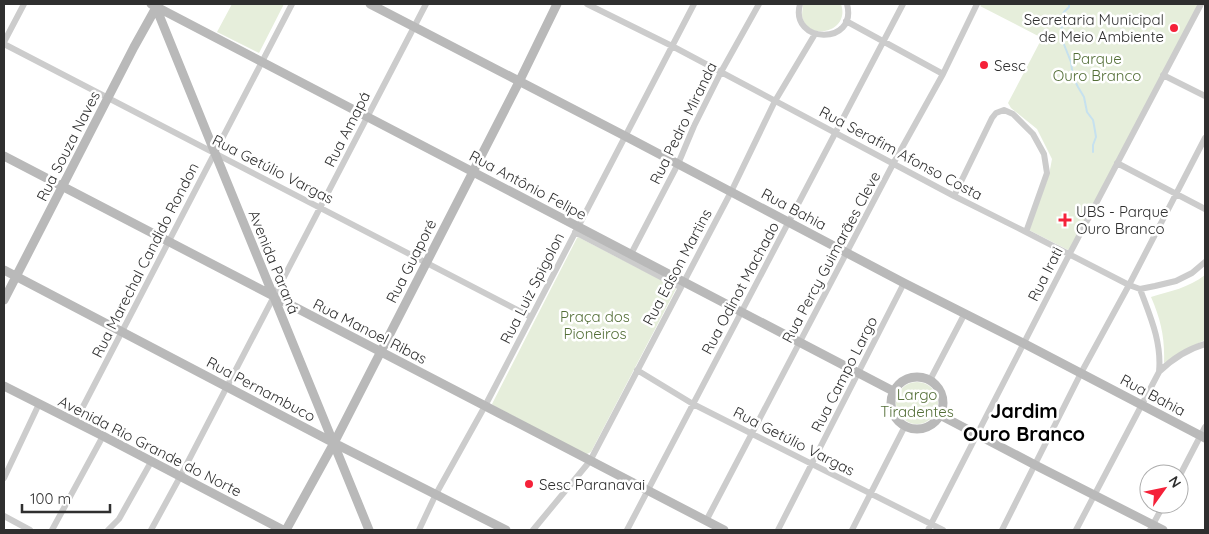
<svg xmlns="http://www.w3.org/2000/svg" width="1209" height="534" font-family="Quicksand,sans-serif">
<rect width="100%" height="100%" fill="#fff"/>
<path fill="#e6eedb" d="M232,4H284L259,53L217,32Z
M803,4H841C851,33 806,42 802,16C802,12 803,7 803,4Z
M982,4H1199L1070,251L1029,230L1049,175L1052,159L1037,129L1011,108L1008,103L1042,38L980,6Z
M578,237L675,287L676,289L591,452L587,454H584L493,405L492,404L577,238Z
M1205,275V340L1182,351L1164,363C1165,338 1161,320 1151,297C1171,291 1188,288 1205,275Z
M896 403a21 21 0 1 1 42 0a21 21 0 1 1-42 0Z"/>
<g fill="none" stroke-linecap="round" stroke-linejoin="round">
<path stroke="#c6e1ef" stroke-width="2" d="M1069,4V7L1064,12L1061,18L1063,42L1071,62L1073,77L1078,87L1084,97L1087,112L1093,120L1094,125L1096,137L1093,145V152"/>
<path stroke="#ccc" stroke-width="6" d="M587,4L672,46L954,196L1026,232L1129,285L1140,289L1155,286L1176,281L1192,273L1205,262
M800,4C789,44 858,46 847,4
M846,21L943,74
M4,42L24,4
M4,44L531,317
M1163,75L1205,96
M1117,163L1205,209
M954,196L992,118L996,113L1004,110L1013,114L1033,134L1044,154L1047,173L1026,232
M575,232L680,287
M631,254L678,164L694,126L721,72L759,4
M1140,289C1150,316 1162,342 1159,372
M637,370L693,404L943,530
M930,380L965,313
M75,422L292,4
M1179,477L1205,427
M4,478L39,404
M4,516L30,530
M706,521L893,164L943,74L977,4
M52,530L103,436
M108,530L119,519L151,462
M151,530L180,477L426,4
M419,530L436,494L485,406L694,4
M533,530L590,461L731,192L775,101L815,34
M627,530L903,4
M778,530L904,283
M852,530L905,426
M928,530L1069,255L1201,4
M1002,530L1081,373L1129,285L1205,138
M1076,530L1159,372C1172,359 1188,349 1205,344
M1150,530L1164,504"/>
<path stroke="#b9b9b9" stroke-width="9" d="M151,4L893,391
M370,4L625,136L904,283L1025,344L1205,438
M155,5L215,153L369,530
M4,156L724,530
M4,270L334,443L506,530
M4,300L134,47L158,4
M891 403a26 26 0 1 1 52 0a26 26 0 1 1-52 0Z
M4,386L103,436L283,530
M940,415L1039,467L1163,530
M286,530L334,443L519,82L557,4"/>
</g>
<g fill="#f52139" stroke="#fff" stroke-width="2">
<circle cx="1174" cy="28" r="5"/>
<circle cx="984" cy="65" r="5"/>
<path d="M1062.5 212.5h5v5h5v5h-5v5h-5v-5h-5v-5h5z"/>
<circle cx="529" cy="484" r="5"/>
</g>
<g text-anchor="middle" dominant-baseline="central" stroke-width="5" stroke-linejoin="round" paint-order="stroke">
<g font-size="15" fill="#2f2f2f" stroke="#fff" text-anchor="start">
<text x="1164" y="19" text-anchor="end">Secretaria Municipal<tspan x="1164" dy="17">de Meio Ambiente</tspan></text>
<text x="994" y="65">Sesc</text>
<text x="1076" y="211">UBS - Parque<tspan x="1076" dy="17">Ouro Branco</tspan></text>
<text x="539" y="484">Sesc Paranavai</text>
</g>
<g font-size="15" fill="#546f38" stroke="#fff">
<text x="1097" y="58">Parque<tspan x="1097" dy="17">Ouro Branco</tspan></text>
<text x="595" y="316">Praça dos<tspan x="595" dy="17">Pioneiros</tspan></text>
<text x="917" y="394">Largo<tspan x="917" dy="17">Tiradentes</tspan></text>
</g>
<g font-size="15" fill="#2f2f2f" stroke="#fff">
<text transform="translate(683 123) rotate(-64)">Rua Pedro Miranda</text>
<text transform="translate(347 129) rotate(-63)">Rua Amapá</text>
<text transform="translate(68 146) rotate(-63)">Rua Souza Naves</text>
<text transform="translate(901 153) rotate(28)">Rua Serafim Afonso Costa</text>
<text transform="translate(273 169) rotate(27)">Rua Getúlio Vargas</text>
<text transform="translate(528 185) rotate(28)">Rua Antônio Felipe</text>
<text transform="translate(794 209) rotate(28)">Rua Bahia</text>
<text transform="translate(831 257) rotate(-62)">Rua Percy Guimarães Cleve</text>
<text transform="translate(145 260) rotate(-63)">Rua Marechal Candido Rondon</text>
<text transform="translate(411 261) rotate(-63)">Rua Guaporé</text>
<text transform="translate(274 262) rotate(68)">Avenida Paraná</text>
<text transform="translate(677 267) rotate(-62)">Rua Edson Martins</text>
<text transform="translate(1045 274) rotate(-63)">Rua Irati</text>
<text transform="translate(532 288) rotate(-63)">Rua Luiz Spigolon</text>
<text transform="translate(740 288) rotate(-62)">Rua Odinot Machado</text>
<text transform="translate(370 331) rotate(27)">Rua Manoel Ribas</text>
<text transform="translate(844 374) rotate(-63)">Rua Campo Largo</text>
<text transform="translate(261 389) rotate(28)">Rua Pernambuco</text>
<text transform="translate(1153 395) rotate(28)">Rua Bahia</text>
<text transform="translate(794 441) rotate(27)">Rua Getúlio Vargas</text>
<text transform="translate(150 446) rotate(27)">Avenida Rio Grande do Norte</text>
</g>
<g font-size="20" font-weight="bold" fill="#000" stroke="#fff">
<text x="1024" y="410">Jardim<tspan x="1024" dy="23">Ouro Branco</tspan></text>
</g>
</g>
<rect width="1209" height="534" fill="none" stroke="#2f2f2f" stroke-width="10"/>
<g transform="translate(1164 489) rotate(57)"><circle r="24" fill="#ffffff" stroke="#acacac"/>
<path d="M0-4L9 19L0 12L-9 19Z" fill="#f52139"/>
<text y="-8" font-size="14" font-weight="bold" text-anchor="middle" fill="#2f2f2f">N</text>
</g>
<path d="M22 504v8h88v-8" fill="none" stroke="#2f2f2f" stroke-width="2.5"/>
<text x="30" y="504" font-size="15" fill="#2f2f2f" stroke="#ffffff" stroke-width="4" paint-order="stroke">100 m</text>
</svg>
